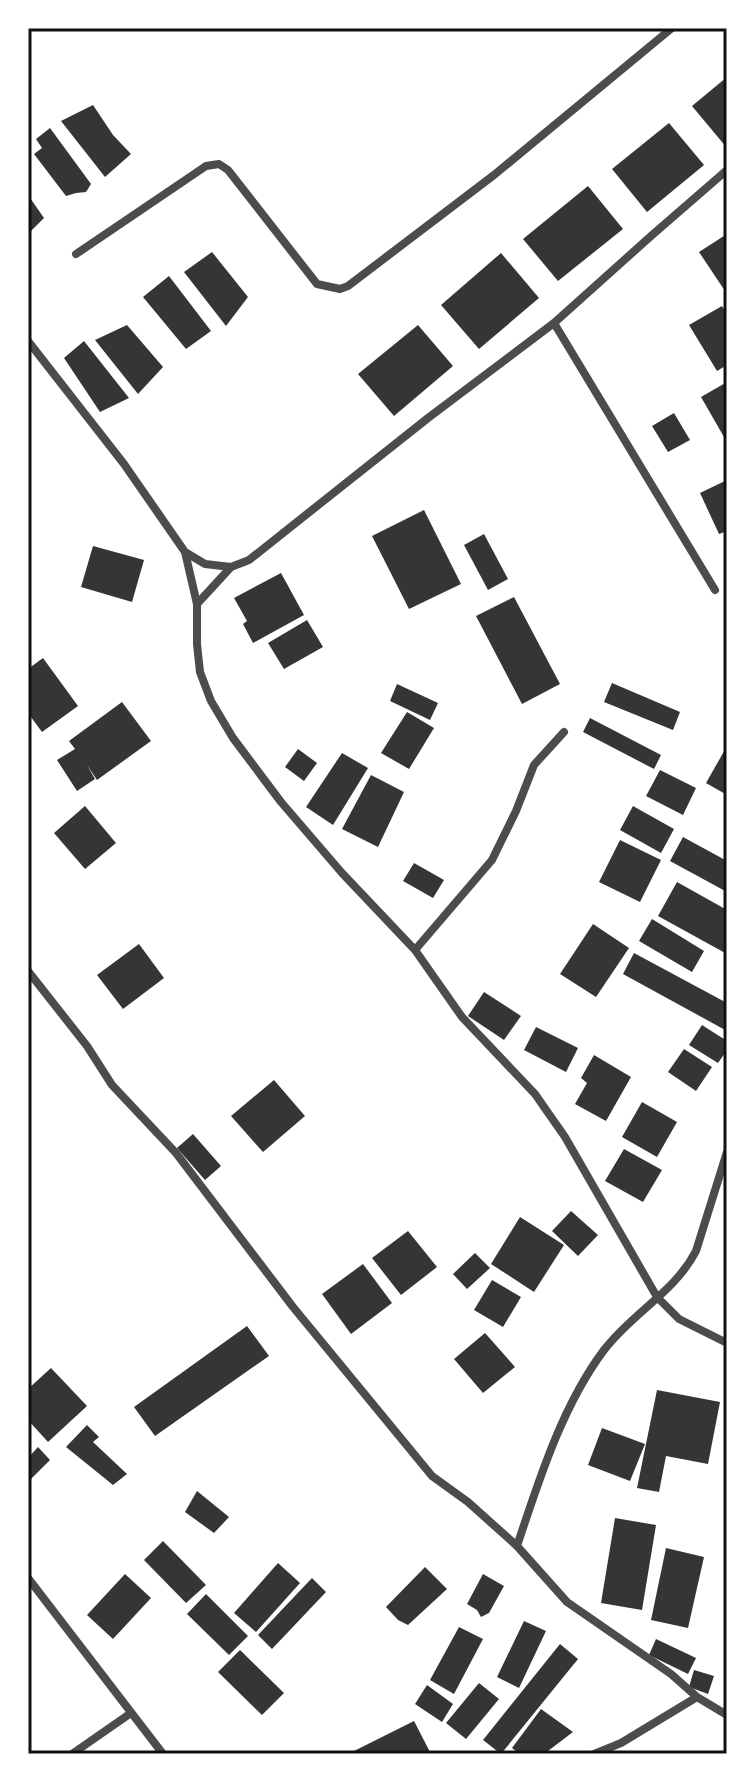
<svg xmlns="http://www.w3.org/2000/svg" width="755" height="1782" font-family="'Varela Round',sans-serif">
<rect width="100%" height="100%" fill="#fff"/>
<path fill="#353535" d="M727,77V148L692,106Z
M93,105L113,135L131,154L105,177L61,121Z
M669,123L704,165L647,212L612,169Z
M50,128L91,184L86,192L76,193L66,196L34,154L42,148L36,139Z
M588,186L623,229L558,281L523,239Z
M28,195L44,218L28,234Z
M727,234V294L699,252Z
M212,252L248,297L226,326L184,272Z
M501,253L539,298L479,349L441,305Z
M169,276L211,331L186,349L143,297Z
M722,306L727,314V365L717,371L689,325Z
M127,325L163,367L138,394L95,340Z
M418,325L453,366L394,416L358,374Z
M84,341L129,398L100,412L64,358Z
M727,382V435L724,437L701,397Z
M674,413L690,440L668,452L652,426Z
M727,480V531L719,534L700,493Z
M424,510L461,584L409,609L372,536Z
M484,534L508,579L488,590L464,545Z
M93,546L144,560L132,602L81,587Z
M281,573L304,615L253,643L243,624L247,621L234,598Z
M514,597L560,684L522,704L476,616Z
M307,620L323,647L284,669L268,643Z
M43,658L78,706L42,732L28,713V669Z
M612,683L680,712L673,730L604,702Z
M397,684L438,703L430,720L390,701Z
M122,702L151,741L97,780L87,765L95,779L77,791L57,760L75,749L69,741Z
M407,712L434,728L409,769L381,753Z
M590,718L661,755L654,769L583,732Z
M727,746V795L706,783Z
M298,749L317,763L304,781L285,767Z
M342,753L368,768L333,825L306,807Z
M660,770L696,788L683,815L646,796Z
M371,775L404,792L378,847L342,829Z
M85,806L116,843L85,869L54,833Z
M633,806L674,829L661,853L620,830Z
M683,837L727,861V892L670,861Z
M620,840L661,860L640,902L599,882Z
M414,863L444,880L433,898L403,881Z
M677,882L727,910V954L658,916Z
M652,919L704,951L692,972L639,941Z
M593,924L629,948L596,997L560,974Z
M139,944L164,978L123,1009L97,975Z
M634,953L727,1003V1031L623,974Z
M484,992L521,1016L504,1040L468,1016Z
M702,1025L727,1041V1050L718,1063L689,1045Z
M536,1027L578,1048L566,1072L524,1050Z
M684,1049L712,1067L696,1091L668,1072Z
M594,1055L631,1077L606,1121L575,1104L587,1083L581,1078Z
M274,1080L305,1116L263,1152L231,1116Z
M642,1102L677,1122L657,1157L622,1137Z
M193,1134L221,1166L205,1180L177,1148Z
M624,1149L662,1170L643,1202L605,1181Z
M571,1211L598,1235L578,1256L552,1231Z
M520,1217L564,1245L534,1292L491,1264Z
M408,1231L437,1267L401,1295L372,1258Z
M475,1253L490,1268L467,1289L453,1274Z
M363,1264L392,1303L351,1334L322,1294Z
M492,1280L521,1297L503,1327L474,1310Z
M247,1326L269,1356L155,1436L134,1407Z
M485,1333L515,1367L483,1393L454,1359Z
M51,1368L87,1406L48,1442L28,1420V1389Z
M657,1390L720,1402L708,1464L666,1456L659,1492L637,1488Z
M87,1425L99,1437L93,1442L127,1474L113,1485L66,1447Z
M602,1428L645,1444L630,1481L588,1465Z
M38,1447L50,1460L28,1482V1458Z
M197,1491L229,1517L214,1533L185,1512Z
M615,1518L656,1525L642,1610L601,1603Z
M163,1541L206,1585L186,1603L144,1560Z
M666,1548L704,1557L688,1628L651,1620Z
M278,1563L300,1583L256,1632L234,1613Z
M425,1567L447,1589L408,1625L398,1620L386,1607Z
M125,1574L151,1598L113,1639L87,1615Z
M483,1574L504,1586L489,1613L481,1617L477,1610L467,1604Z
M312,1578L326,1592L272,1649L258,1635Z
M206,1594L248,1636L229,1655L187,1614Z
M524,1621L546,1631L519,1688L497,1677Z
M459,1627L483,1639L454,1694L430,1680Z
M656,1639L696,1658L688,1674L649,1655Z
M560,1644L578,1659L501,1754L483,1740Z
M240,1650L284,1693L262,1715L218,1672Z
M694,1670L714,1676L708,1694L689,1687Z
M479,1683L499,1699L466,1739L446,1723Z
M427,1685L453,1704L442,1722L415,1704Z
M541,1709L573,1732L544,1754H520L512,1748Z
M414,1721L431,1754H348Z"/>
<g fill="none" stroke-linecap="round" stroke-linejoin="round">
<path stroke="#4c4c4c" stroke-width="8" d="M76,254L206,166L219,164L228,170L317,284L340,289L348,286L494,175L672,28
M554,323L715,590
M28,341L124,464L185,552L205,564L231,567L249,560L428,418L554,323L651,236L727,170
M185,552L197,604V644L200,672L211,701L233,738L281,802L342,873L415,950L462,1017L535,1094L565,1137L657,1297L679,1319L727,1343
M197,604L231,567
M415,950L492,860L516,811L534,765L564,732
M28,971L87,1046L112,1085L176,1153L293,1307L432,1476L468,1502L517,1546L567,1602L671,1674L697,1697L727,1715
M517,1546C539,1480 562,1406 604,1350C632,1313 675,1292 696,1251L727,1152
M28,1578L163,1754
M72,1754L131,1713
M594,1754L621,1743L697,1697"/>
</g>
<rect width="755" height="1782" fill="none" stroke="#ffffff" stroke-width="60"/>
<rect x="30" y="30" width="695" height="1722" fill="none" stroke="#111" stroke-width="3"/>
</svg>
